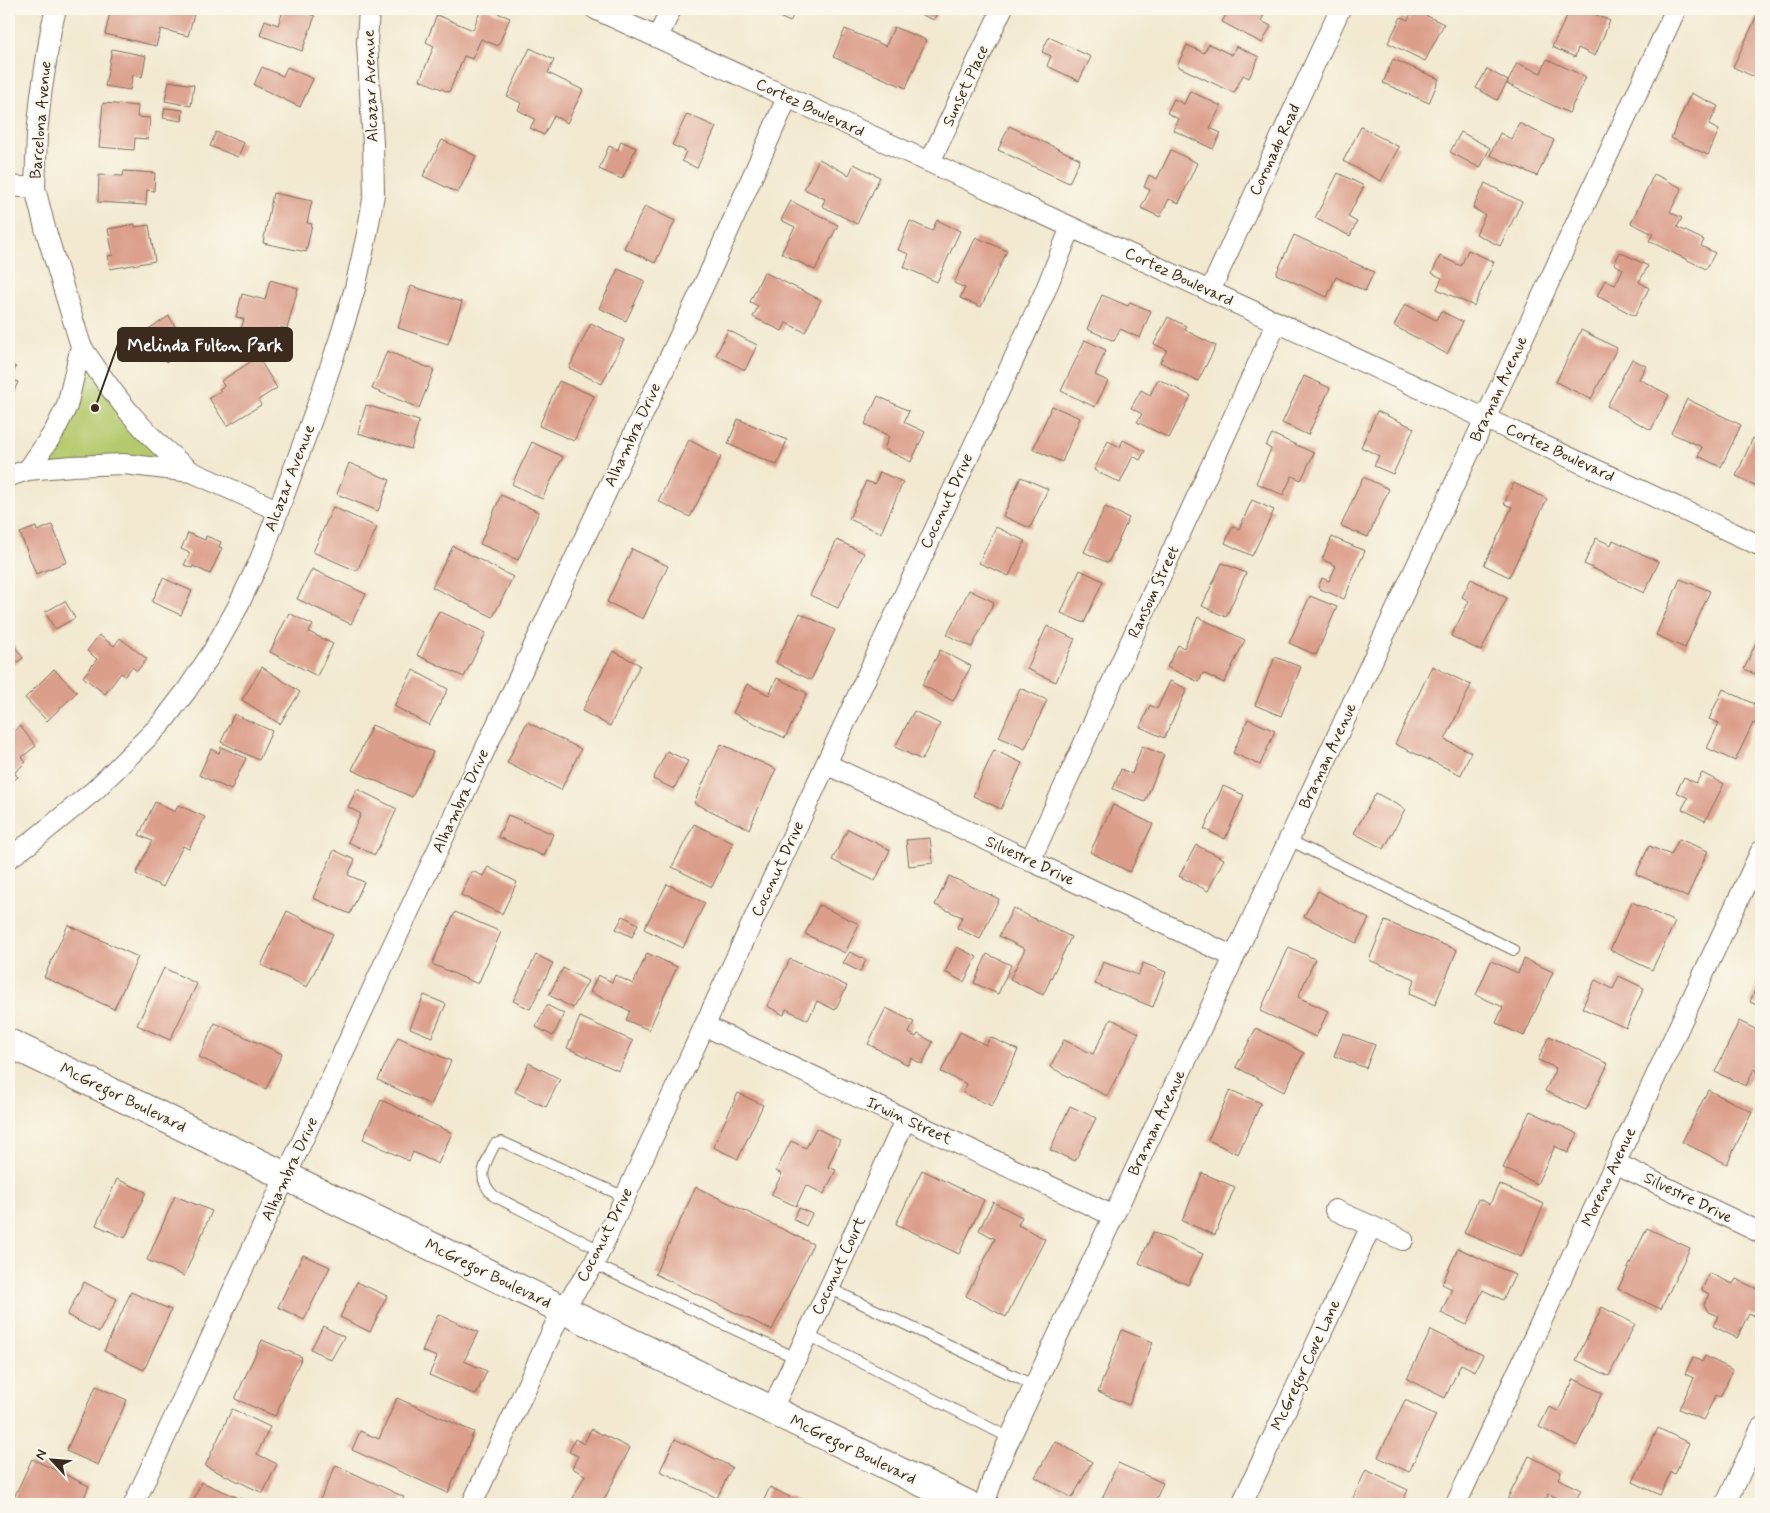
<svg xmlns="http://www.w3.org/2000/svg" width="1770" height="1513" font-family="Mynerve,sans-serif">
<rect width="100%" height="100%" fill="#fbf7ec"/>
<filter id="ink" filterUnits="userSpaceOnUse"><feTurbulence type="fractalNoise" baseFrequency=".02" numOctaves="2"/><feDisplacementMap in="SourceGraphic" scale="10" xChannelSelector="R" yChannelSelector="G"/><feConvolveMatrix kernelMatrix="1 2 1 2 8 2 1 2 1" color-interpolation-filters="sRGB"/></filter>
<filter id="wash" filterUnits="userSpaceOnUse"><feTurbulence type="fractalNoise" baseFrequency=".0096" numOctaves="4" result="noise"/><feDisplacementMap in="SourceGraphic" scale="20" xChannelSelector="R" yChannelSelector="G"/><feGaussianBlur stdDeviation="1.12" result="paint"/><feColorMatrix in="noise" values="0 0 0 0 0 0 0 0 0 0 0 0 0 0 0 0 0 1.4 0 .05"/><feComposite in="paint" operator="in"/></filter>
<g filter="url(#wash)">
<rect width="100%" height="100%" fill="#f2e9d0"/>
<path fill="#b5ca6e" stroke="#787a46" d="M81,346L175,460L28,470L54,432Z"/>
<g id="blocks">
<path fill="#db9e8a" d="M111,9H174L194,14L188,36L161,29L156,46L105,34Z
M284,9H295L315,16L302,51L260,35L265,20L278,25Z
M481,9H487L510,18L498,46L481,39L472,59L464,56L449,92L420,80L434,46L426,42L437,15L473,30Z
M762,9H796L790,22Z
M908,9H939L934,20Z
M1229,9H1267L1261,21L1271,26L1262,43L1222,22Z
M1413,9L1444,24L1425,61L1388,43L1401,17L1408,20Z
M1570,9H1583L1610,21L1595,56L1578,48L1575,57L1552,47Z
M1760,9H1761V80L1733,67Z
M894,27L926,40L906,88L833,57L845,29L886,46Z
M1049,37L1091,57L1079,81L1047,66L1051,56L1042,52Z
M1209,44L1232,55L1236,46L1259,57L1249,78L1243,75L1234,93L1177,66L1187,45L1204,53Z
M530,48L554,60L548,73L583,90L567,123L554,116L544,135L530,128L535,119L518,110L521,103L507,96Z
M112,49L146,56L142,77L133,75L130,90L105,86Z
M1393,59L1439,79L1429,103L1383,83Z
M1547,59L1586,77L1569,113L1507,84L1517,63L1541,73Z
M262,67L283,76L287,67L313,79L300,107L254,85Z
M1487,69L1508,81L1497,100L1476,88Z
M169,81L194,85L191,106L165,101Z
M1190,91L1221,106L1210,128L1221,133L1213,149L1173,130L1179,119L1167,113L1174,99L1184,104Z
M1691,93L1718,106L1709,125L1719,130L1708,155L1671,138Z
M103,103L138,106L137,117L150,118L148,139L135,138L134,150L99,147Z
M165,108L183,110L182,121L163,118Z
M687,114L716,127L697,168L682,161L686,151L672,145Z
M1519,123L1554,140L1537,176L1490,155L1500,133L1511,139Z
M1009,126L1080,159L1069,183L998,150Z
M1361,127L1399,147L1381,181L1343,161Z
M216,132L244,143L238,157L210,146Z
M1461,132L1490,148L1480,168L1450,152Z
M442,140L476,156L458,193L423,176Z
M621,141L636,148L622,179L599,169L609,146L618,150Z
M1171,150L1197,163L1179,203L1169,199L1160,217L1141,208L1150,190L1144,187L1149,175L1157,179Z
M819,159L849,175L854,164L880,177L857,224L822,206L825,199L804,189Z
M124,171L155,173L154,191L147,190L146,205L98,202L99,175L123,176Z
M1338,173L1364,186L1348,217L1357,222L1350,236L1315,218Z
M1654,174L1682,188L1670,212L1682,218L1677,227L1704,240L1701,246L1715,253L1706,269L1649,241L1653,234L1631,223Z
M1485,183L1522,202L1500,246L1476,234L1485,215L1473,208Z
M273,193L312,201L307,223L312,224L306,252L263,243Z
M791,201L838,225L815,270L781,253L795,227L781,220Z
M645,206L675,221L655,263L624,248Z
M937,220L960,231L937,282L904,267L909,254L898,250L910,221L932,231Z
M135,224V227L149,225L155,261L110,269L108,256L113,255L108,229Z
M1294,235L1374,272L1365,291L1336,277L1327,297L1276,274Z
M976,237L1007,251L981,307L960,298L965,288L954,283Z
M1468,250L1494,262L1474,306L1437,289L1442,278L1432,273L1440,256L1461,266Z
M1620,252L1648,266L1639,282L1649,288L1635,316L1597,296L1605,280L1615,285L1623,269L1614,264Z
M618,269L645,281L626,321L599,308Z
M764,272L821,300L805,332L786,323L782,331L753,317L758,306L750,302Z
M270,280L298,288L287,329L281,327L277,339L241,329L244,319L236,317L242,294L265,300Z
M411,286L462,302L448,344L398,328Z
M1102,295L1128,306L1130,302L1151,311L1140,338L1120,329L1114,341L1087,329Z
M1405,304L1436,320L1441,311L1463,322L1447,354L1394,326Z
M169,316L188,349L166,362L147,330Z
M1168,317L1186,326L1185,330L1216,346L1198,381L1160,362L1167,350L1154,344Z
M591,323L624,340L602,384L569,368Z
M728,330L757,345L745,370L716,355Z
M1581,330L1617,348L1591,399L1556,382Z
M1085,340L1106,350L1095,375L1108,381L1095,407L1061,391Z
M387,351L434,370L419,408L372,389Z
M258,357L277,388L258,400L261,405L227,426L209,398L221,391L219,389L224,386L221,381Z
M1632,359L1646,366L1639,379L1669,395L1651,430L1607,406Z
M9,363L16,367L11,379L18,382L11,398L9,397Z
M1304,376L1330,388L1308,435L1282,423Z
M1158,379L1191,396L1169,438L1137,422L1142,414L1131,408L1141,390L1150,395Z
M559,381L594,396L574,441L539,426Z
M878,396L909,411L904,422L925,432L911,462L884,449L889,436L865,424Z
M1687,399L1741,425L1721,467L1698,456L1702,447L1671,433Z
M366,405L419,421L411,449L358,433Z
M1052,406L1080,418L1062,462L1033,449Z
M1377,411L1414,428L1393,474L1374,466L1379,456L1361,447Z
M738,419L787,440L777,465L728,444Z
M1272,434L1314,453L1301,480L1292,476L1283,495L1256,483L1271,449L1266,446Z
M1753,438L1761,442V488L1736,476Z
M689,440L721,457L690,517L658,501Z
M1123,440L1145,451L1140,460L1133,456L1120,483L1094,470L1108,441L1120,447Z
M532,442L563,457L542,499L512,484Z
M349,463L390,480L378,511L337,494Z
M880,472L903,482L881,533L849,519L866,481L875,484Z
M1021,477L1048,489L1030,528L1003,516Z
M1363,477L1389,489L1368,537L1341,526Z
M1514,483L1547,499L1509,577L1484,565L1512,507L1504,504Z
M501,495L539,512L518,560L480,544Z
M1252,500L1274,510L1252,556L1225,543L1233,526L1239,529Z
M333,507L377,527L357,571L313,552Z
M1105,507L1129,518L1108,563L1084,552Z
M52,525L67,562L36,574L20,533L36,527L37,531Z
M996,527L1025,541L1009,576L979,563Z
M188,533L205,540L206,536L221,542L219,547L222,548L210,574L193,566L192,568L184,565L190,553L181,549Z
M1332,537L1365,551L1344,599L1318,588L1322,578L1329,581L1336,566L1322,559Z
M1596,538L1611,545L1613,540L1659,562L1644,593L1584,564Z
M837,540L864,553L838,608L810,595Z
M453,546L513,577L493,617L432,587Z
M632,549L668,566L643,619L607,602Z
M1222,563L1246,573L1226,617L1202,606Z
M312,569L366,594L351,624L297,599Z
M1080,570L1103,581L1084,623L1061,613Z
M163,578L192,591L181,615L152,602Z
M1471,579L1507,598L1481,651L1451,636L1469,601L1462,597Z
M1680,579L1710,591L1685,648L1656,635Z
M969,590L994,602L972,647L947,635Z
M1310,596L1337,607L1316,655L1289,643Z
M65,601L75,618L55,629L45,612Z
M439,611L486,633L464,677L417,655Z
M289,613L313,625L309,632L333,644L317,676L270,652Z
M800,613L835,630L811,680L776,663Z
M1198,617L1245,640L1224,683L1203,673L1199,682L1167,667L1178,645L1184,648Z
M1047,626L1075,639L1056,682L1027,669Z
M1761,631V677L1744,669Z
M99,635L114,646L120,638L147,659L137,671L132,667L125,676L121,673L105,694L83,677L97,659L87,651Z
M9,638L23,658L9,668Z
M940,650L971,666L953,701L922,685Z
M613,651L640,665L610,726L582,711Z
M1275,657L1301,667L1281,716L1255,705Z
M1432,666L1471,685L1445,740L1471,752L1461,775L1395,744Z
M262,667L300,692L280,724L242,700Z
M54,669L77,692L47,721L25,698Z
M413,670L448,689L429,725L394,706Z
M777,678L807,693L785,738L733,713L747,684L769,695Z
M1170,681L1187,689L1164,738L1140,727L1150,705L1157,709Z
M1020,688L1047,700L1025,749L999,737Z
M1723,689L1754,704L1757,698L1761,700V727L1753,723L1735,761L1707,748L1719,723L1709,719Z
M914,711L940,724L922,760L895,747Z
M234,714L272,731L259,760L221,742Z
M1248,719L1275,731L1260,765L1233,753Z
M527,722L581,749L561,790L507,763Z
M372,725L433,752L412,797L352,770Z
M20,726L36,746L22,757L26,762L14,773L18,777L9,784V743L11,741L9,736Z
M721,744L776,769L749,829L694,803Z
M1142,746L1164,755L1145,802L1113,789L1121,769L1132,774Z
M221,747L246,758L231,790L199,775L211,749L219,753Z
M994,750L1022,763L1001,809L973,796Z
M667,751L688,761L674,789L653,779Z
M1702,773L1724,784L1705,821L1682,809L1688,798L1676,792L1684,777L1696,783Z
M1223,786L1244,795L1225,839L1204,829Z
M357,789L397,809L375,855L348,842L361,814L348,807Z
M1376,793L1405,809L1384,849L1354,833Z
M155,802L175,812L178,805L205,817L189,849L183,846L163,887L136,874L152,841L139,835Z
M1113,805L1153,824L1130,872L1090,852Z
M508,815L553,834L544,856L498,837Z
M694,824L733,843L712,887L672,867Z
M848,829L890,850L875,881L832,860Z
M930,838L933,863L909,866L906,840Z
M1679,839L1708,851L1687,897L1636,874L1649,846L1671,855Z
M1196,845L1224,859L1208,891L1179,876Z
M334,850L355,860L348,875L364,882L350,914L313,898Z
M488,867L517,882L502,914L461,895L472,871L483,876Z
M949,876L999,899L980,939L957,928L962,917L935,905Z
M667,884L705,903L683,948L644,929Z
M1318,891L1369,919L1356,943L1304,916Z
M1632,902L1675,922L1652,970L1610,950Z
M819,905L859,924L845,953L805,934Z
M1013,908L1071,937L1043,995L1010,979L1025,949L999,936Z
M287,911L333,934L307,987L261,965Z
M455,912L501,932L478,984L432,964Z
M623,916L638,924L632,937L616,929Z
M1385,921L1457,950L1435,1005L1409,994L1415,979L1369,960Z
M68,925L138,957L114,1009L44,977Z
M957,947L977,957L964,982L945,972Z
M1289,947L1315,959L1298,997L1328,1011L1316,1037L1260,1011Z
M850,952L866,960L860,972L843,963Z
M647,953L677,967L649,1030L626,1020L630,1011L590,992L598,975L612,982L615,975L633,984Z
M987,954L1011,965L998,994L974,983Z
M536,955L553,963L530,1009L513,1001Z
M790,959L847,986L835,1010L817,1001L808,1020L786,1009L784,1015L767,1006Z
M1524,959L1553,972L1524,1036L1496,1023L1503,1007L1476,995L1491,961L1518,973Z
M1103,962L1138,975L1143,963L1166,972L1153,1007L1095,984Z
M164,968L197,984L170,1040L137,1025Z
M563,968L588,981L573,1008L549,995Z
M1761,975V1007L1750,1002Z
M1619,976L1644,988L1626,1028L1582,1008L1595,980L1613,989Z
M424,995L446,1004L432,1037L410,1028Z
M547,1005L564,1014L553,1036L536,1027Z
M886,1008L914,1022L909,1033L916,1037L918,1034L933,1042L922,1064L911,1058L908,1065L868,1044Z
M580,1017L633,1041L619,1071L567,1048Z
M1111,1019L1139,1033L1107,1096L1050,1067L1064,1040L1093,1054Z
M1739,1021L1761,1032V1073L1754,1069L1746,1086L1715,1072Z
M215,1023L282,1054L266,1089L199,1057Z
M1256,1028L1304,1053L1284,1092L1236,1067Z
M960,1032L986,1045L990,1037L1018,1050L992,1106L963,1093L967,1084L941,1072Z
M1343,1033L1375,1045L1366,1068L1334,1056Z
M1549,1036L1608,1064L1586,1110L1545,1091L1556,1068L1538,1060Z
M398,1037L451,1061L431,1105L378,1080Z
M529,1063L560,1079L546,1107L515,1092Z
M1230,1090L1261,1103L1238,1154L1208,1140Z
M1708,1090L1752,1112L1727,1164L1682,1142Z
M738,1093L763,1105L738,1159L713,1147Z
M381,1100L452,1133L438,1164L413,1152L409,1161L363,1139Z
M1070,1106L1096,1118L1075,1161L1050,1150Z
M1530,1111L1578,1134L1568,1153L1555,1146L1537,1184L1503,1168Z
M816,1128L840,1140L828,1167L836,1170L824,1194L806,1185L796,1206L771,1195L782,1174L776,1171L791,1141L806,1148Z
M922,1170L984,1200L959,1254L896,1224Z
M1202,1173L1235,1187L1215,1235L1182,1221Z
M117,1179L146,1192L125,1238L96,1225Z
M1499,1184L1544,1204L1521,1257L1464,1233L1478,1199L1490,1204Z
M696,1187L813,1244L772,1330L655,1274Z
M175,1196L212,1211L184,1276L147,1260Z
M993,1202L1022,1217L1018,1225L1045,1239L1006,1317L966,1296L995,1239L979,1230Z
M799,1208L812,1214L806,1226L793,1219Z
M1647,1228L1690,1248L1661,1309L1618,1289Z
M1153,1232L1203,1254L1188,1285L1139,1263Z
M1458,1248L1515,1275L1503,1300L1483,1290L1467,1325L1441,1313L1452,1289L1442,1284Z
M303,1255L330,1267L304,1320L278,1307Z
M1709,1273L1733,1284L1736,1279L1761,1291V1302L1755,1316L1749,1313L1737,1338L1713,1326L1718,1316L1708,1312L1704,1304L1709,1294L1702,1290Z
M84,1282L117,1299L99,1332L67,1315Z
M357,1282L387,1296L370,1332L340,1317Z
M131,1292L171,1310L144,1370L104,1351Z
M1602,1307L1635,1324L1609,1376L1576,1360Z
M438,1314L478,1332L464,1361L487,1371L476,1395L429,1375L437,1357L422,1351Z
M323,1326L344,1337L331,1360L311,1349Z
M1122,1330L1153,1342L1129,1405L1098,1392Z
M1431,1330L1483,1355L1475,1371L1461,1364L1445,1398L1407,1379Z
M262,1340L302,1357L275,1416L235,1399Z
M1705,1356L1733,1370L1720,1397L1716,1395L1703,1420L1679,1409L1694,1378L1685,1374L1693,1357L1702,1362Z
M1574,1379L1602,1393L1577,1446L1539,1427L1549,1407L1558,1411Z
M96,1386L127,1400L98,1465L66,1451Z
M397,1398L474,1432L448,1493L352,1450L360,1431L379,1439Z
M1405,1400L1436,1415L1409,1472L1378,1457Z
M232,1409L270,1427L257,1454L277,1464L263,1493L205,1466Z
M1658,1428L1689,1443L1675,1474L1671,1472L1660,1495L1633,1482Z
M591,1429L630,1448L602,1504H570L585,1475L572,1468L578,1456L569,1452L575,1439L584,1444Z
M675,1439L732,1467L717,1498L660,1471Z
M1055,1441L1092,1462L1072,1498L1035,1477Z
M1529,1456L1561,1472L1558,1479L1581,1490L1574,1504H1569L1549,1494L1544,1504H1505Z
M32,1459L89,1486L81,1504H11Z
M1118,1463L1163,1483L1154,1504H1104L1100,1503Z
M336,1465L404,1497L400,1504H318Z
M1366,1470L1408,1490L1401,1504H1350Z
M201,1482L244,1500L242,1504H192Z
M770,1487L804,1504H762Z"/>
</g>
</g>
<g filter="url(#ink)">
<use href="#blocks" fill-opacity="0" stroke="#7b6d5c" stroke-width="1"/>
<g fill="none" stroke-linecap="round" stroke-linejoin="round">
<defs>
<path id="lane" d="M1289,840L1514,950
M600,1250L494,1196C475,1178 485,1164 495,1144L502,1142L625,1197
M594,1264L796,1358
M829,1288L1035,1386
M807,1335L1010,1438"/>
<path id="street" d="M595,9L1071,227L1761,546
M658,37L671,9
M930,162L1002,9
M9,186L35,188
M1210,291L1340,9
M81,346C112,393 146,439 192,472
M28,470L54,432L67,406L81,346L45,228L35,188L37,134L41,95L51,29L56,9
M9,476L28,470L72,466L124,464L192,472L277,510
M826,764L1234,957
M9,858L30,843L95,790L161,724L187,690L213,651L236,610L260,560L318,403L340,338L355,288L367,234L374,194L373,144L367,42L369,9
M1030,861L1277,322
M705,1026L1114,1216
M1615,1163L1761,1233
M1335,1210L1403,1240
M771,1411L833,1280L905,1120
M134,1504L392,947L715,261L787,98
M472,1504L562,1310L594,1264L625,1197L1044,294L1071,227
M984,1504L997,1467L1010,1438L1676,9
M1242,1504L1371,1226
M1456,1504L1761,851
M1726,1504L1761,1428"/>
<path id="secondary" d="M9,1043L967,1504"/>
</defs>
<use href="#lane" stroke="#7b6d5c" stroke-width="12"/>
<use href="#street" stroke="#7b6d5c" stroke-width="22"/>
<use href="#secondary" stroke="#7b6d5c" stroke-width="30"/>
<use href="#lane" stroke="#fff" stroke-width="10"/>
<use href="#street" stroke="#fff" stroke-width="20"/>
<use href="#secondary" stroke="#fff" stroke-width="28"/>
</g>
</g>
<g text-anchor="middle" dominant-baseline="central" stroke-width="4" stroke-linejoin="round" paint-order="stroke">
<g font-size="16" fill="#3b2a1e" stroke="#fbf7ec">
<text transform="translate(371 86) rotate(-92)">Alcazar Avenue</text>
<text transform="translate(966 86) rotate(-65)">Sunset Place</text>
<text transform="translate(810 108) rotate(25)">Cortez Boulevard</text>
<text transform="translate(41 120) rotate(-85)">Barcelona Avenue</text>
<text transform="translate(1275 150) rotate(-65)">Coronado Road</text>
<text transform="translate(1179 277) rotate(25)">Cortez Boulevard</text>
<text transform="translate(1499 389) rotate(-65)">Braman Avenue</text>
<text transform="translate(633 435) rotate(-65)">Alhambra Drive</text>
<text transform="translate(1560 453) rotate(25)">Cortez Boulevard</text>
<text transform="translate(290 478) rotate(-69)">Alcazar Avenue</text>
<text transform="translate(947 501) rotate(-65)">Coconut Drive</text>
<text transform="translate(1154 592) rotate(-65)">Ransom Street</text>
<text transform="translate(1328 756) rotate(-65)">Braman Avenue</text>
<text transform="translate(461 801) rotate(-65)">Alhambra Drive</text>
<text transform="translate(1030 861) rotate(25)">Silvestre Drive</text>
<text transform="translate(778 869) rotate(-65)">Coconut Drive</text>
<text transform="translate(123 1098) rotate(26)">McGregor Boulevard</text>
<text transform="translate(909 1121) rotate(25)">Irwin Street</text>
<text transform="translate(1157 1123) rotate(-65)">Braman Avenue</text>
<text transform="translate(290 1169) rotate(-65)">Alhambra Drive</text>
<text transform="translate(1609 1177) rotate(-65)">Moreno Avenue</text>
<text transform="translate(1688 1198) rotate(26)">Silvestre Drive</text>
<text transform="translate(605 1235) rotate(-63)">Coconut Drive</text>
<text transform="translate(839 1266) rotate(-65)">Coconut Court</text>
<text transform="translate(488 1274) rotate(26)">McGregor Boulevard</text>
<text transform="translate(1306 1365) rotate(-65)">McGregor Cove Lane</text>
<text transform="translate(853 1450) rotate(26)">McGregor Boulevard</text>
</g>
</g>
<path fill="none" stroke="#3b2a1e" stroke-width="2" d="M95 408L118 344"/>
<circle fill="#3b2a1e" stroke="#fbf7ec" stroke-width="2" cx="95" cy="408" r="5"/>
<rect fill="#3b2a1e" stroke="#3b2a1e" stroke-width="2" x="118" y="328" width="174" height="33" rx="5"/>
<g font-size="18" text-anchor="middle" font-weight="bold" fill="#fff">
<text x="205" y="351">Melinda Fulton Park</text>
</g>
<rect width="1770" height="1513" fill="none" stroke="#fbf7ec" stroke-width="30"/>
<g transform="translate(52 1460) rotate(296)" stroke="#fbf7ec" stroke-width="4" paint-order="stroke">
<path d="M0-4L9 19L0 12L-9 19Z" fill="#3b2a1e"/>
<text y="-8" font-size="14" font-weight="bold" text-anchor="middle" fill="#3b2a1e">N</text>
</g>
</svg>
